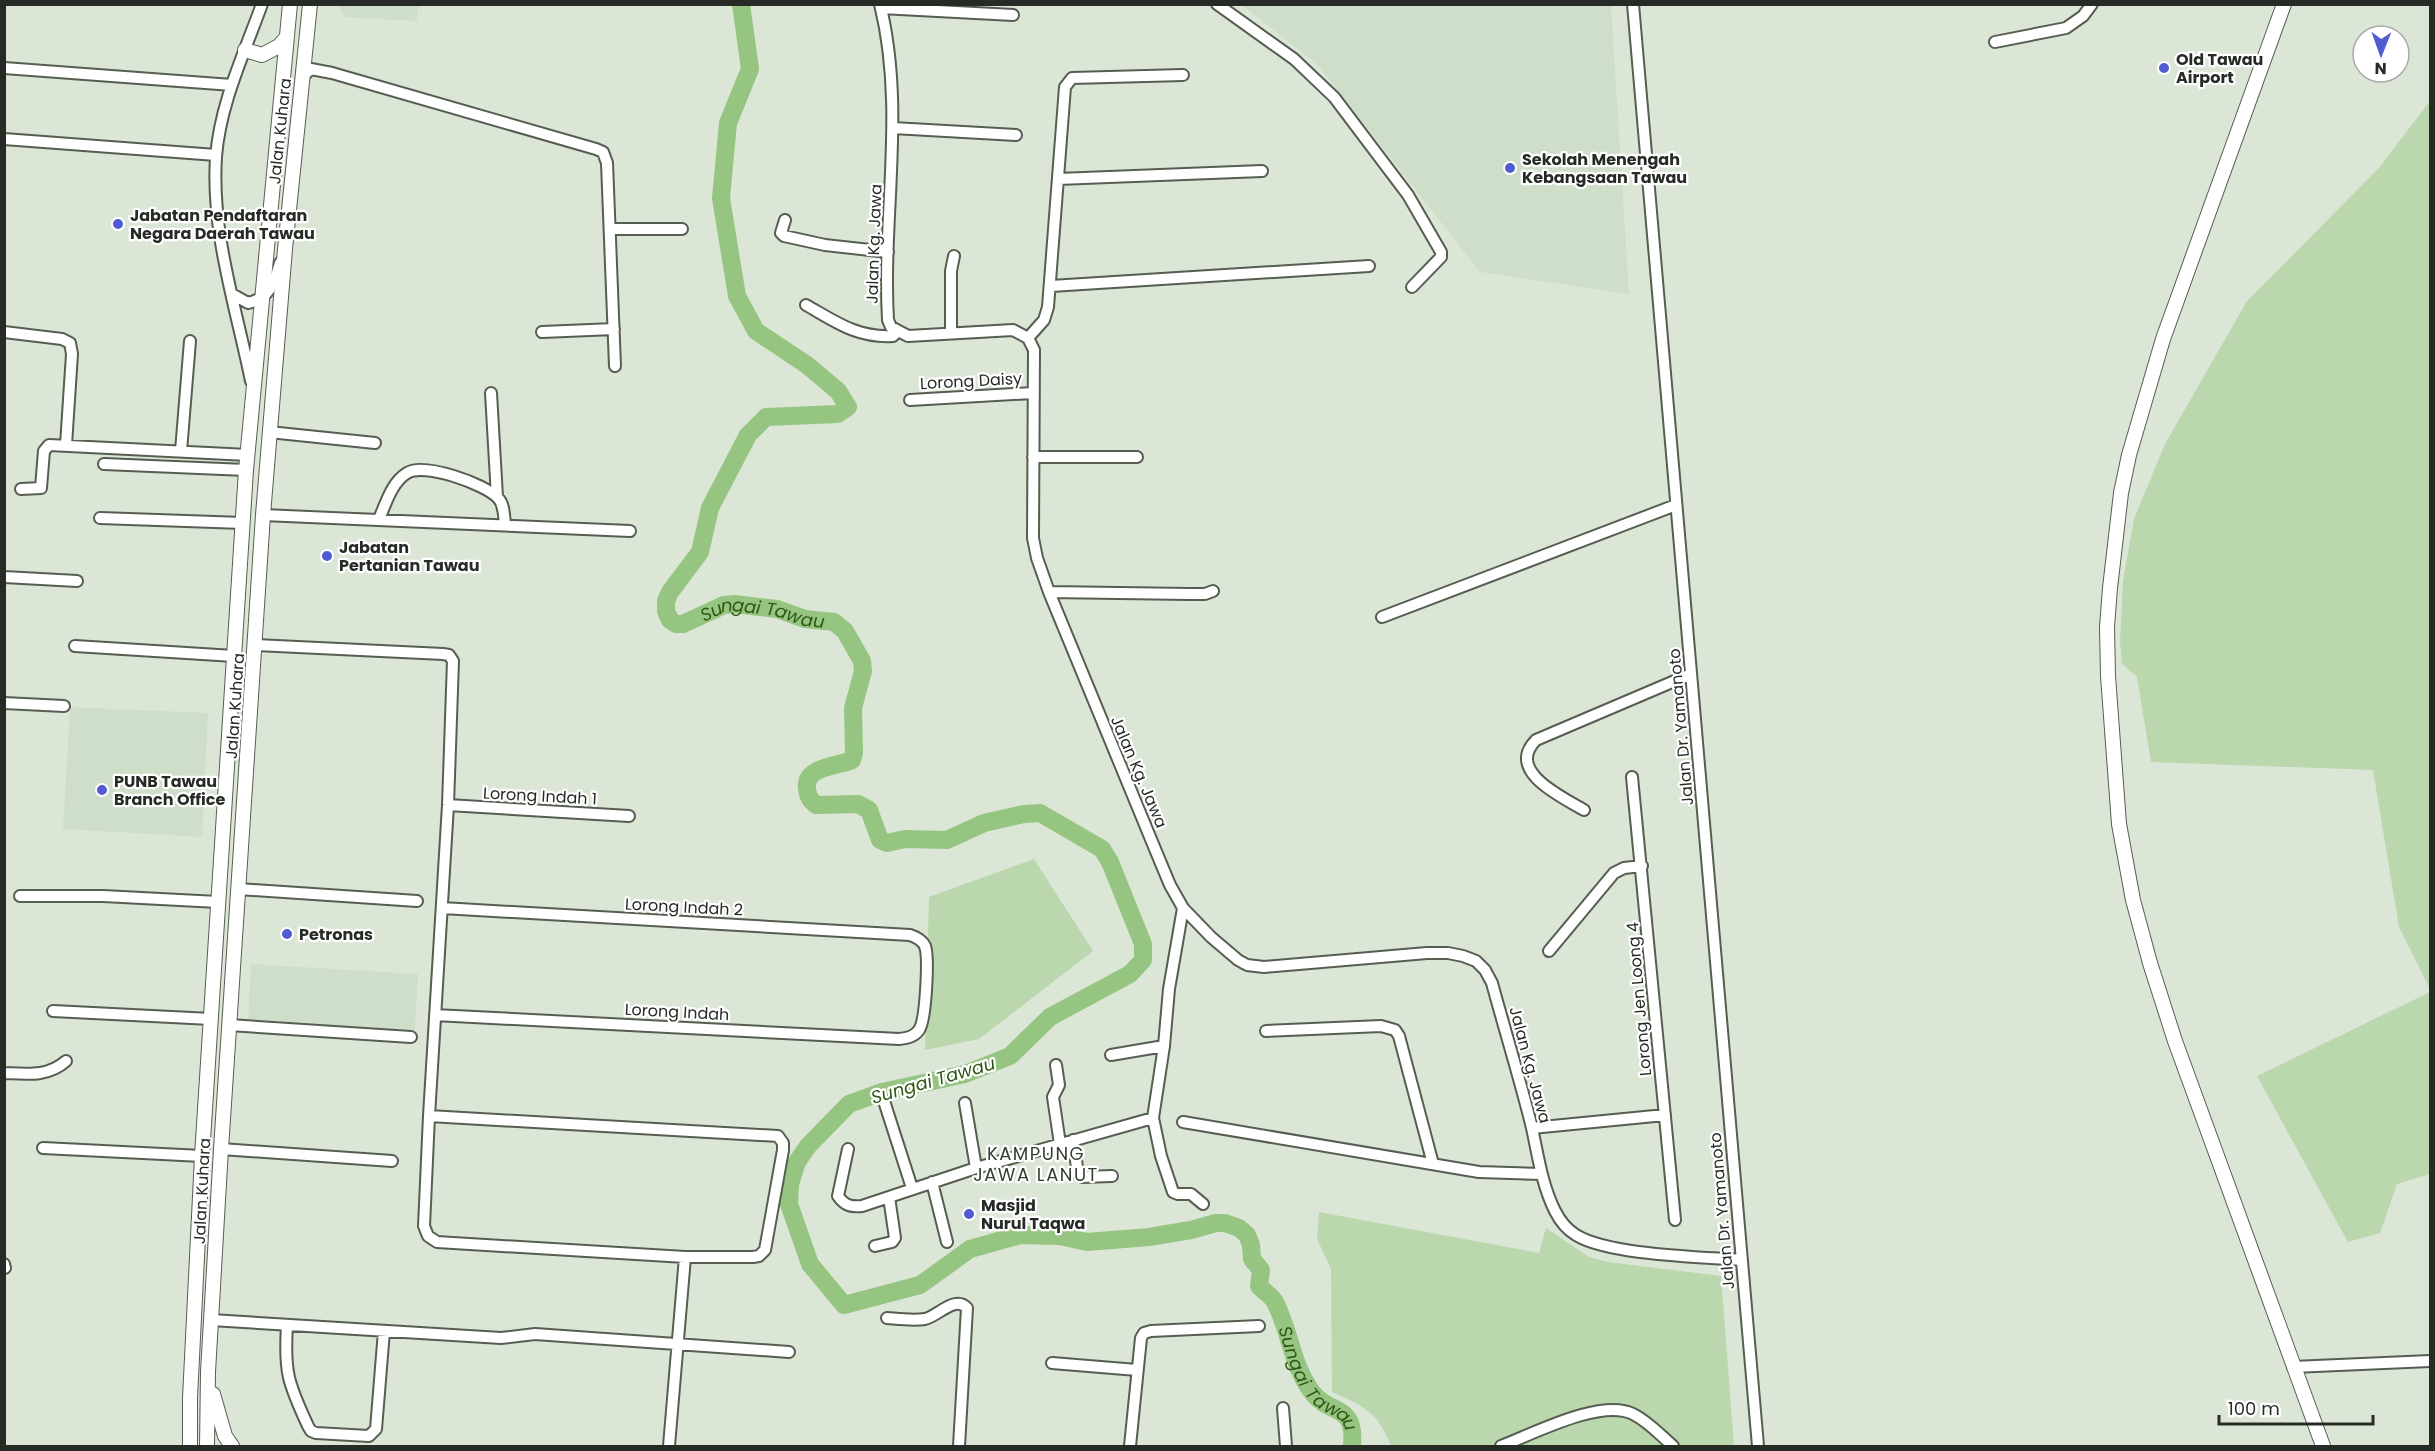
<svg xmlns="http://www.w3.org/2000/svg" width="2435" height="1451" font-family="Poppins,sans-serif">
<rect width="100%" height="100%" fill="#dce6d7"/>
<path fill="#cfdec8" d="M337,4L418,5L417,21L344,17Z
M1242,5H1611L1629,294L1480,272L1318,65Z
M70,707L208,713L202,837L63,829Z
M251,964L418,974L415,1030L248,1021Z"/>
<path fill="#bad7ad" d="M2430,101V989L2399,927L2373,770L2151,762L2137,677L2122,664L2120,641L2123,581L2134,519L2165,444L2247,301L2379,168Z
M1034,859L1093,951L979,1039L925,1050L929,897Z
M2430,992V1174L2397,1184L2380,1233L2348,1242L2257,1076Z
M1319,1212L1539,1253L1546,1228L1589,1257L1608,1262L1721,1276L1734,1446H1391C1377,1411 1365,1407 1332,1392L1331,1269L1317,1239Z"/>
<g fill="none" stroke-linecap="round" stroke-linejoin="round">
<path stroke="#95c580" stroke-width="18" id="s1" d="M741,4L750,69L728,123L721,198L737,296L756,331L807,365L838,391L848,407L838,414L766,417L748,435L710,508L700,552L670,592L666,601V611L670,620L676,624H683L724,605L734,604L777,609L805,619L834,622L845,631L862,661L863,671L853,708L854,753L852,760C837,767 804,766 807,789C808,797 810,800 816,805L858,804L869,810L880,840L887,843L905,839L947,840L984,823L1024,814L1040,813L1102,849L1110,862L1143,944V960L1130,974L1050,1017L1010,1056L965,1074L882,1092L849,1104L808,1146L797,1162L790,1184L789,1204L810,1264L844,1305L920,1285L970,1249L1020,1235L1060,1236L1087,1242L1149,1237L1191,1230L1216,1223H1225L1239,1228L1247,1235L1251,1245L1252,1259L1261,1270L1259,1286C1264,1292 1272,1296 1275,1302C1290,1331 1292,1366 1312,1392C1329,1416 1356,1402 1352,1446"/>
<defs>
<path id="minor" d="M880,4C906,109 882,214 888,320L891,327L908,336L1013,330L1028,338L1034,350L1033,538L1037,558L1049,592L1155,849L1170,885L1183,908L1211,937L1238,960L1247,965L1264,967L1427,953H1448L1463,956L1476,961L1485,970L1492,983C1505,1031 1520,1079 1532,1128C1538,1156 1542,1185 1555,1211C1560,1221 1566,1229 1576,1235C1608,1255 1701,1257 1742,1260
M1217,4L1294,59L1334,97L1408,195L1441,252V257L1412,287
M1633,4L1758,1446
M881,8L1013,15
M1995,42L2066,28L2083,16L2092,4
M4,68L232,85
M302,77L311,69L332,73L596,149L603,152L607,163L615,366
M893,128L1016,135
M4,139L216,155
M1058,179L1262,171
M785,220L781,233L784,236L825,245L888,252
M611,229H682
M1051,286L1369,266
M232,294L248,303C270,298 274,283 280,263
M806,305C836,322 857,338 893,336L897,332
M4,332L62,339L70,343L72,354L66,445
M542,332L614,329
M951,333V271L954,256
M1028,338L1044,320L1048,307L1065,87L1072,78L1183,75
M251,381C236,307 211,233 216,157C220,104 244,54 262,4
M491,393L497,497
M910,400L1033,393
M269,432L375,443
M181,451L190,341
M1033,457H1137
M104,464L246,470
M21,489L41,488L44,451L49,445L248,455
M263,515L630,531
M100,518L243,523
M379,519C386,503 392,482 407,473C424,462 485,484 498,498C504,504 504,515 505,524
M4,577L77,581
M1049,592L1189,594H1205L1213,591
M1382,617L1676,505
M256,645L443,654L449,655L453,661L448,805L429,1116
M75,646L234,656
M4,703L64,706
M1632,777L1675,1220
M448,805L629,816
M1584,810C1562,797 1505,771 1536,740L1691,674
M238,889L417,901
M20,896H103L218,902
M1183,908L1169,989L1164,1046L1153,1118L1161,1156L1173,1192L1178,1194H1191L1203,1204
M1549,951L1614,873L1624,868L1642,866
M53,1011L211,1019
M435,1015L899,1039C907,1038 914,1037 919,1030C926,1020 929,957 925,946C922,940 916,937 910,935L442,908
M229,1025L411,1037
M1266,1031L1381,1026L1395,1030L1399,1036L1433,1164
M1111,1055L1164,1046
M1056,1065L1059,1085L1053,1097L1060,1144
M4,1073C27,1074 48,1077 66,1061
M884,1101L912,1188
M965,1103L976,1168
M429,1116L778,1136L783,1143V1150L765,1250L759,1256L753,1257H685L437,1242L428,1236L424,1226Z
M1183,1122L1479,1172L1541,1174
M1532,1128L1665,1115
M1073,1140L1078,1174L1082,1177L1112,1176
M43,1148L202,1156
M221,1149L392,1161
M848,1149L838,1196C845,1206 851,1207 862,1206L976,1168L1153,1118
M932,1182L947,1242
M875,1246L892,1242L895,1238L889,1197
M4,1264L5,1268
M887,1318C899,1319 913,1321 925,1319C938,1316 955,1295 967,1308L959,1446
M211,1320L501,1338L535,1334L789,1352
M287,1325C284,1372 288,1383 308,1426L311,1431L316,1433L369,1436L376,1429L384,1331
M1052,1363L1137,1370
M2293,1367L2430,1361
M1283,1408L1286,1446
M669,1446L685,1257
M1130,1446L1141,1338L1144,1333L1151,1331L1259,1326
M1501,1446C1533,1434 1601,1398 1633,1414C1649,1422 1660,1435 1673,1446"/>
<path id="major" d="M2284,4L2163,339L2129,455L2121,493L2110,588L2107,627L2108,676L2119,824L2133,900L2150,963L2175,1041L2323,1446
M245,50L262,55L279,46L287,37
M213,1394L225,1436L232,1446
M190,1446V1398L202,1156L246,470L290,4
M207,1446L208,1372L221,1149L263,515L285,249L310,4"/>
</defs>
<use href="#minor" stroke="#555e51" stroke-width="14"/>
<use href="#major" stroke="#555e51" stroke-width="16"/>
<use href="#minor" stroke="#fff" stroke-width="10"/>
<use href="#major" stroke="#fff" stroke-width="14"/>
</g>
<g fill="#525cd2" stroke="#fff" stroke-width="2">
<circle cx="2164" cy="68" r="6"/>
<circle cx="1510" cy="168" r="6"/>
<circle cx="118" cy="224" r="6"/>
<circle cx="327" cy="556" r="6"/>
<circle cx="102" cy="790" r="6"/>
<circle cx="287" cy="934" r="6"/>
<circle cx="969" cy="1214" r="6"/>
</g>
<g text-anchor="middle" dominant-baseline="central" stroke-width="4.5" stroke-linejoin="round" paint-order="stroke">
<g font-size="16" font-weight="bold" fill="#272b26" stroke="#fff" text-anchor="start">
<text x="2176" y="59">Old Tawau<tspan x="2176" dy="18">Airport</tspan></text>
<text x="1522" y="159">Sekolah Menengah<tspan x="1522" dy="18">Kebangsaan Tawau</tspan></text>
<text x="130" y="215">Jabatan Pendaftaran<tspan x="130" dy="18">Negara Daerah Tawau</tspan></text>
<text x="339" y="547">Jabatan<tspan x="339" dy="18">Pertanian Tawau</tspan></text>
<text x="114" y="781">PUNB Tawau<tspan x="114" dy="18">Branch Office</tspan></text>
<text x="299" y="934">Petronas</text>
<text x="981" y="1205">Masjid<tspan x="981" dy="18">Nurul Taqwa</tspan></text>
</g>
<g font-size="16" fill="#272b26" stroke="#fff">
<text transform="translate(280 131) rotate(-84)">Jalan Kuhara</text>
<text transform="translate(874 244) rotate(-88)">Jalan Kg. Jawa</text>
<text transform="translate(971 381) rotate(-3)">Lorong Daisy</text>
<text transform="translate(235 706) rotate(-86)">Jalan Kuhara</text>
<text transform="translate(1681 727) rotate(-95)">Jalan Dr. Yamanoto</text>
<text transform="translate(1139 772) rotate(67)">Jalan Kg. Jawa</text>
<text transform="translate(540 796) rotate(3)">Lorong Indah 1</text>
<text transform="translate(684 907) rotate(3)">Lorong Indah 2</text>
<text transform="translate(1639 999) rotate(-95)">Lorong Jen Loong 4</text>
<text transform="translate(677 1012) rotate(3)">Lorong Indah</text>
<text transform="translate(1530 1065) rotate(75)">Jalan Kg. Jawa</text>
<text transform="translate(202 1191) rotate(-87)">Jalan Kuhara</text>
<text transform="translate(1722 1211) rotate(-95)">Jalan Dr. Yamanoto</text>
</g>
<g font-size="18" font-style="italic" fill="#2d5814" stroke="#fff">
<text stroke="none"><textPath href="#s1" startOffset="874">Sungai Tawau</textPath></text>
<text transform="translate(933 1080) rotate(-16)">Sungai Tawau</text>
<text stroke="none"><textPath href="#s1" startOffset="2784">Sungai Tawau</textPath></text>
</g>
<g font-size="18" letter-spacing="1.5" fill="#363f33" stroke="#fff">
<text x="1036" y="1153">KAMPUNG<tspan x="1036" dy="21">JAWA LANUT</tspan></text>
</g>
</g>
<rect width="2435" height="1451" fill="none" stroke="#272b26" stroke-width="12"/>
<g transform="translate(2381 54) rotate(181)"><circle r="28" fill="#ffffff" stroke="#a9aaa8" stroke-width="1.5"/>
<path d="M0-4.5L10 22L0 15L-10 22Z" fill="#525cd2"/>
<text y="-9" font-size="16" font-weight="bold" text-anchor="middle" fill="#272b26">N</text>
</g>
<path d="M2219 1415v9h154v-9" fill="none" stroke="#272b26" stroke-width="3"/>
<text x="2228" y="1415" font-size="18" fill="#272b26" stroke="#ffffff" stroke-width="4.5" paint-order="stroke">100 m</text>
</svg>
